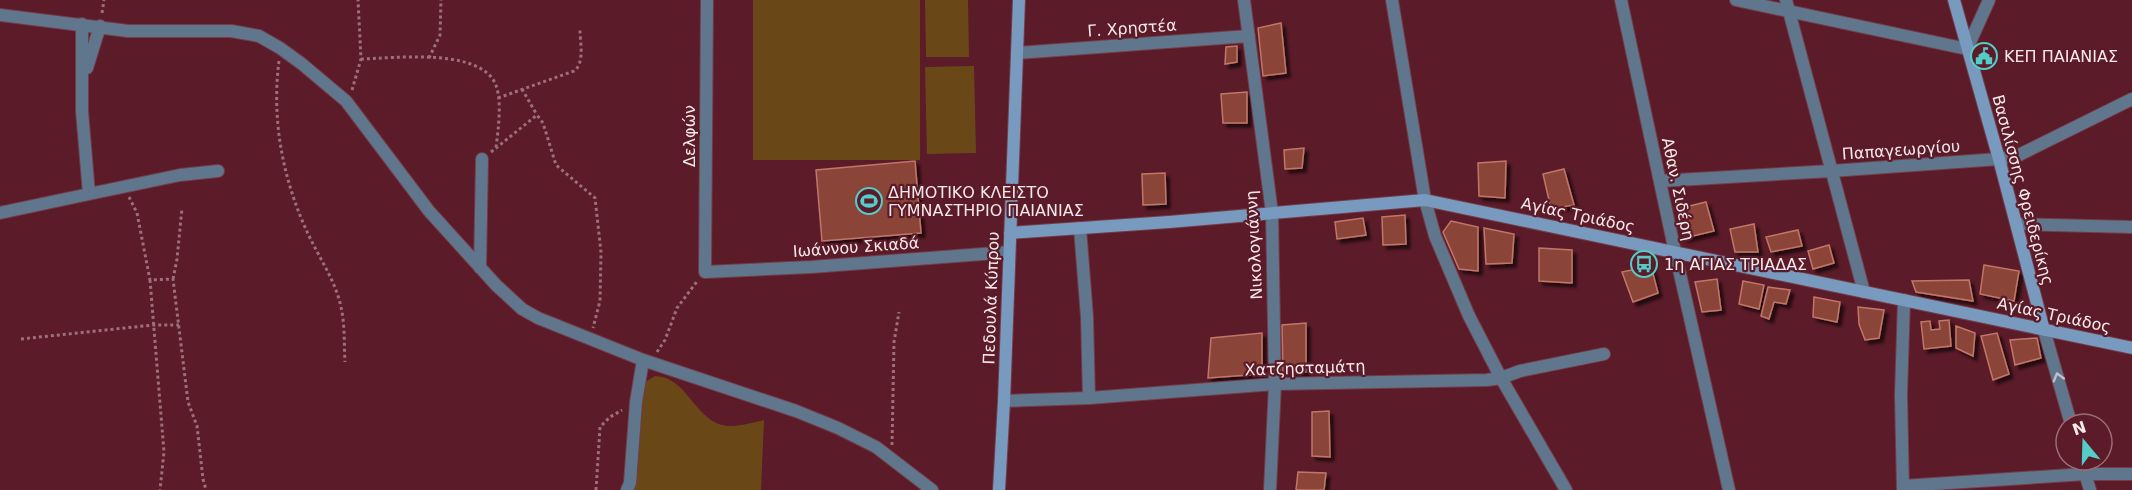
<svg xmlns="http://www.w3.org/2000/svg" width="2132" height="490" font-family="'DejaVu Sans',sans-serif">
<defs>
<filter id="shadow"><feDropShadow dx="4" dy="4" stdDeviation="1.5" flood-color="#0009"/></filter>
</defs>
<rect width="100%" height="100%" fill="#5b1b29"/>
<path fill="#6a4717" d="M753,0H920V160H753Z
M925,0H968L969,57H926Z
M974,66L976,153L927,154L925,67Z
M655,376C687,377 693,417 722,425C735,428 751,423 764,420L761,490H632L642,384Z"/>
<path fill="#8b4438" stroke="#c0776a" stroke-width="1.5" filter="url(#shadow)" d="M1281,23L1286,73L1263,76L1258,28Z
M1237,46V62L1225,64L1226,47Z
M1247,92V123H1223L1221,94Z
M1304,148L1302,168L1285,169L1284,150Z
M915,161L921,233L822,241L816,170Z
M1506,161L1505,198L1479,196L1478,163Z
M1564,169L1574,205L1551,209L1543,174Z
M1165,173L1166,204L1143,205L1142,174Z
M1706,202L1714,231L1684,238L1677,209Z
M1405,215L1406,244L1383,245L1382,217Z
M1363,218L1366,235L1337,239L1335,222Z
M1451,221L1478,227V271L1459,269L1443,232Z
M1754,224L1758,252H1735L1730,229Z
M1484,228L1514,234L1512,263L1486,264Z
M1798,230L1802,246L1771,252L1766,237Z
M1829,245L1834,263L1813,269L1808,251Z
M1539,248L1572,250V283L1539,281Z
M1984,265L2019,271L2014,301L1980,294Z
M1651,266L1658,293L1633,302L1622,272Z
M1717,279L1721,310L1702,312L1695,282Z
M1969,280L1973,301L1916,292L1912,281Z
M1743,281L1764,285L1759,309L1739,304Z
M1768,287L1790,290L1786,304L1774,302L1769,319L1761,316Z
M1814,297L1840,302L1837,322L1813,317Z
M1858,307L1884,310L1879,338L1865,340L1859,324Z
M1949,320L1951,346L1924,349L1921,322L1930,321L1931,330L1940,329L1939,321Z
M1306,323V372L1283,373L1282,325Z
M1956,326L1975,333L1973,356L1956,348Z
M1262,333V374L1208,378L1211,338Z
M1997,333L2009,374L1993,380L1981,336Z
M2037,338L2041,358L2015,365L2010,340Z
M1329,411L1330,457L1312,456V412Z
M1298,472L1326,473L1324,490H1296Z"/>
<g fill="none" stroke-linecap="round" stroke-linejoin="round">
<defs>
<path id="street" d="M707,0L705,272L811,267L1009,252
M1244,0L1272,213L1275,384L1270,490
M1392,0L1425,200L1435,236L1469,316L1501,378L1566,490
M1621,0L1675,252L1729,490
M1736,0L1967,49L1989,0
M1786,0L1864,292
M0,15L128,31H231L259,36L280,48L302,64L346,101L429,211L496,285L522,309L538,318L643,360L796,411L838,428L876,447L932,490
M82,24V111L89,194L180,175L218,171
M1017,53L1249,36
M87,68L100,26
M1660,181L1831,171L1999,159L2019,155L2132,99
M0,213L89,194
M2017,224L2132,227
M1080,228L1087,317L1089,398
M480,268L482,159
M2044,330L2071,424
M1004,401L1089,398L1275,384L1487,380L1501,378L1520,371L1604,354
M2081,460L2090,490
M1903,486L2085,474H2132
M627,490L630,483L636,402L643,360
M1903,490L1901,395L1904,300"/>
<path id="secondary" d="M1954,0L1999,159L2044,330
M1010,233L1169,222L1425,200L2132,348
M999,490L1004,401L1019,0"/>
</defs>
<use href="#street" stroke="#743c48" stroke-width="14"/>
<use href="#secondary" stroke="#743c48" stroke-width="14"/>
<path stroke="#9d7079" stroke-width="3" stroke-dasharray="3 3" stroke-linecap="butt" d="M102,13L104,0
M429,58L440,35L441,0
M361,59C395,58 469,49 492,78C504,93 498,130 496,148
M279,61C271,123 284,185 311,240C322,262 336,283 341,307C345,325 344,344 345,362
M522,89L537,115
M352,90L361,59L358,0
M498,98L574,71C585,63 580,42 580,30
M491,152L537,115L543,123L556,165L595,198L601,252L600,301L593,328
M129,197L137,213L150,280L173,279L188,402L197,426L203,479L206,490
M173,279L177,259L182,208
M150,280L164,452L160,490
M21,339L153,325H179
M657,352L665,340L677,308L698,280
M892,445L894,342L899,312
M596,490L600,427L610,417L622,410"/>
<use href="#street" stroke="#60768d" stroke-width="12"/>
<use href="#secondary" stroke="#789abf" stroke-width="12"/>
</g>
<defs><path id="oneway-chevron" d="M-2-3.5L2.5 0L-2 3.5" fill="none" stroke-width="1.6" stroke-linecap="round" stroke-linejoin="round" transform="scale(1.5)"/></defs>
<use stroke="#c4c0c9" href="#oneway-chevron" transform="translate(2058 377) rotate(-106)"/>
<defs>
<symbol id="civic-ring" viewBox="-11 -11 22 22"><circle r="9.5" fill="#5b1b29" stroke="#54cdc8" stroke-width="1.5"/><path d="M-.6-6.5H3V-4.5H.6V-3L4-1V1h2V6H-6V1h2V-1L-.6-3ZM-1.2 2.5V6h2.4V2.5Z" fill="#54cdc8"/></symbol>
<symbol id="stadium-ring" viewBox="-11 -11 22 22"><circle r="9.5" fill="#5b1b29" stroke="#54cdc8" stroke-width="1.5"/><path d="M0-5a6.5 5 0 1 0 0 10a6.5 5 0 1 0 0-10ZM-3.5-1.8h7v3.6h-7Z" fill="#54cdc8"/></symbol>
<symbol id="bus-ring" viewBox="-11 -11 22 22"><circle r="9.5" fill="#5b1b29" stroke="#54cdc8" stroke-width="1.5"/><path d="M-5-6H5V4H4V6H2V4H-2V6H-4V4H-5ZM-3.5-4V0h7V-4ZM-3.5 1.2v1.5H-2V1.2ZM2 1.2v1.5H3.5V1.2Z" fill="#54cdc8"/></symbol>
</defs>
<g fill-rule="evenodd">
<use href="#civic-ring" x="1969" y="41" width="30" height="30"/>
<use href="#stadium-ring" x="854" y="186" width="30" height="30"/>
<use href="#bus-ring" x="1629" y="249" width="30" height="30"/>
</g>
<g text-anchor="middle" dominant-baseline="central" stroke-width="4.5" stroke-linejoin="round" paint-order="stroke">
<g font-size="16" fill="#fae8ea" stroke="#5b1b29">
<text transform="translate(1132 28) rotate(-4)">Γ. Χρηστέα</text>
<text transform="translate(689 136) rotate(-90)">Δελφών</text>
<text transform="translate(1901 150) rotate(-4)">Παπαγεωργίου</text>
<text transform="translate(1678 189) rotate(78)">Αθαν. Σιδέρη</text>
<text transform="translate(2023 190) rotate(75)">Βασιλίσσης Φρειδερίκης</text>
<text transform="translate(1578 215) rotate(12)">Αγίας Τριάδος</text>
<text transform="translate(1254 245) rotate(-93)">Νικολογιάννη</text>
<text transform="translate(856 247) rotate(-4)">Ιωάννου Σκιαδά</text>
<text transform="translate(991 298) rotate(-88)">Πεδουλά Κύπρου</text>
<text transform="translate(2054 315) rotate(12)">Αγίας Τριάδος</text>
<text transform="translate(1305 368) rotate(-2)">Χατζησταμάτη</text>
</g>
<g font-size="16" fill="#fae8ea" stroke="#5b1b29" text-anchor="start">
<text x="2004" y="56">ΚΕΠ ΠΑΙΑΝΙΑΣ</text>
<text x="888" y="192">ΔΗΜΟΤΙΚΟ ΚΛΕΙΣΤΟ<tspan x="888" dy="18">ΓΥΜΝΑΣΤΗΡΙΟ ΠΑΙΑΝΙΑΣ</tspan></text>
<text x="1664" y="264">1η ΑΓΙΑΣ ΤΡΙΑΔΑΣ</text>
</g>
</g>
<g transform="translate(2084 442) rotate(341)"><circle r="28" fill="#5b1b29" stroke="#9b6d76" stroke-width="1.5"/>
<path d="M0-4.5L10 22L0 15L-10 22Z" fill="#54cdc8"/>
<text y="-9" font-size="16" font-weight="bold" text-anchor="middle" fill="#fae8ea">N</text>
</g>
</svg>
